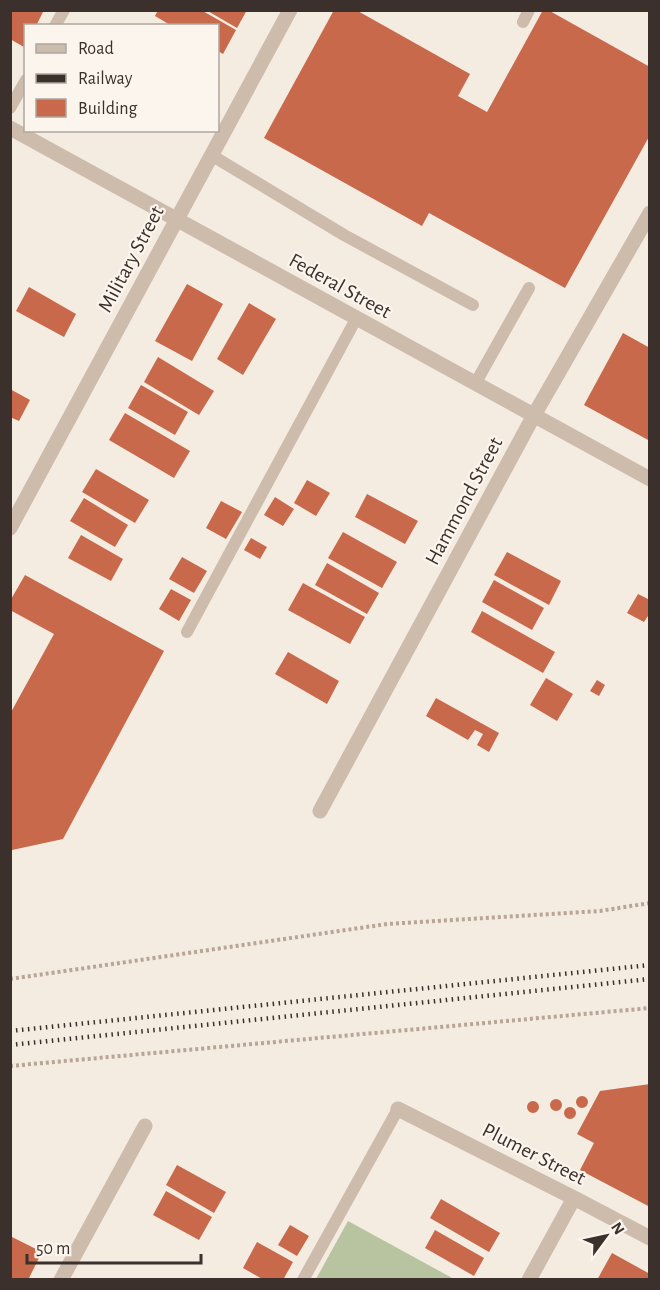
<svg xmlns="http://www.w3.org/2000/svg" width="660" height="1290" font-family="'Alegreya Sans',sans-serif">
<rect width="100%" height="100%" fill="#f4ebe1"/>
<path fill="#b8c4a0" d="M348,1221L454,1279H316Z"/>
<path fill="#c8694b" d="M10,10H44L36,26H26L24,47L10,39Z
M158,10H201L236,30L223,54L218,51V26H172L155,16Z
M206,10H247L237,28Z
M334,10H356L470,74L458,96L487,112L543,10H548L650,67V135L565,288L429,213L422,226L264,138Z
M187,284L223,304L192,361L155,341Z
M29,287L76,314L64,337L16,311Z
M249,303L276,319L243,375L217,359Z
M623,333L650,348V441L584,405Z
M158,357L214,391L199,415L144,382Z
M141,385L188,412L175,435L128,408Z
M10,389L30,400L19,421L10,417Z
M125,413L190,451L174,478L109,440Z
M96,469L149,500L135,523L82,492Z
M307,480L330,493L316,516L294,503Z
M367,494L418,521L405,544L355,517Z
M275,497L294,509L283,526L264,515Z
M84,498L128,525L115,547L70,521Z
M221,501L242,512L226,539L206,528Z
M343,532L397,562L382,588L328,558Z
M81,535L123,559L111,581L68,558Z
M251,538L267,547L260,559L244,550Z
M507,552L561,581L549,605L494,575Z
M182,557L207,571L194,593L169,579Z
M327,563L379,593L367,614L315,585Z
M25,575L164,651L63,839L12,850L10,849V714L54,634L10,610V601Z
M494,580L544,608L532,630L482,602Z
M303,583L365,617L350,644L288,610Z
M171,589L191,600L179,621L159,609Z
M638,594L650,600V613L644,622L627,613Z
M482,611L555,652L543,673L471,632Z
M288,652L339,681L327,704L275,674Z
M546,678L573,694L557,721L530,705Z
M597,680L605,685L599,696L590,691Z
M436,698L499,733L489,752L477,745L483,734L475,730L468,740L426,716Z
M650,1084V1207L580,1170L594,1143L577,1134L600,1091Z
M576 1102a6 6 0 1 1 12 0a6 6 0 1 1-12 0Z
M550 1105a6 6 0 1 1 12 0a6 6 0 1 1-12 0Z
M527 1107a6 6 0 1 1 12 0a6 6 0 1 1-12 0Z
M564 1113a6 6 0 1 1 12 0a6 6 0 1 1-12 0Z
M177,1165L226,1192L214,1213L166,1185Z
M166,1191L212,1217L199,1240L153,1215Z
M441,1199L500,1233L489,1252L430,1218Z
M290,1225L309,1236L297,1256L278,1245Z
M435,1230L484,1258L474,1276L425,1248Z
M10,1236L42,1252L28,1280H10Z
M257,1242L293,1262L283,1280H264L243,1268Z
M612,1253L650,1274V1280H597Z"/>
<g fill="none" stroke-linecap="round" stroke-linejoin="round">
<path stroke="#b9a596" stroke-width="4" stroke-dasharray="3 3" stroke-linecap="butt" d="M10,979L387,924L600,911L650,903
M10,1066L650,1008"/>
<path stroke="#cdbbac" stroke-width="12" d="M523,22L529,10
M55,26L64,10
M10,108L26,80
M211,155L344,235L473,305
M475,384L529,288
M187,632L356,319
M303,1280L398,1109"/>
<path stroke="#cdbbac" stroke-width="15" d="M10,128L650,479
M10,528L290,10
M320,811L533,417L650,213
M398,1109L574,1198L650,1238
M61,1280L145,1126
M529,1280L574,1198"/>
<path stroke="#3b302b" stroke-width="4.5" stroke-dasharray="1.5 4.5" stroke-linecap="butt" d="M10,1031L650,965
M10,1045L650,979"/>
</g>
<g text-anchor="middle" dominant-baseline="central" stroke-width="4.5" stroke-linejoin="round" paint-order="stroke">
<g font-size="21" fill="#3b302b" stroke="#fbf5ee">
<text transform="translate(131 259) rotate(-62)">Military Street</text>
<text transform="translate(340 286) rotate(29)">Federal Street</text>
<text transform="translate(464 501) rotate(-62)">Hammond Street</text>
<text transform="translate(534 1154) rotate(27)">Plumer Street</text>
</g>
</g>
<rect width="660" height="1290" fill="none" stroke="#3b302b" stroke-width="24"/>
<rect x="24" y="24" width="195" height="108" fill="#fbf5ee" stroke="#aea6a0" stroke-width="1.5"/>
<rect x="36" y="44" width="30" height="9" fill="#cdbbac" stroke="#aea6a0" stroke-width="1.5"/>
<text x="78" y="54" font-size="18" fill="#3b302b">Road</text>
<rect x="36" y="74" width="30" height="9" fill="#3b302b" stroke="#aea6a0" stroke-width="1.5"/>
<text x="78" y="84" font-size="18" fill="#3b302b">Railway</text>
<rect x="36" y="99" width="30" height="18" fill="#c8694b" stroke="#aea6a0" stroke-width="1.5"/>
<text x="78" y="114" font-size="18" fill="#3b302b">Building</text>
<g transform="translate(606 1236) rotate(57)" stroke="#fbf5ee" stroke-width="4.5" paint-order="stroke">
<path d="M0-4.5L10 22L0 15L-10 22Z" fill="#3b302b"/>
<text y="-9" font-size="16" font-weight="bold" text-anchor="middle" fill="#3b302b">N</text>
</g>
<path d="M27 1254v9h174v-9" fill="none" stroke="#3b302b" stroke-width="3"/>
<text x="36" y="1254" font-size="18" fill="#3b302b" stroke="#fbf5ee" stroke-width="4.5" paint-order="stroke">50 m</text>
</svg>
